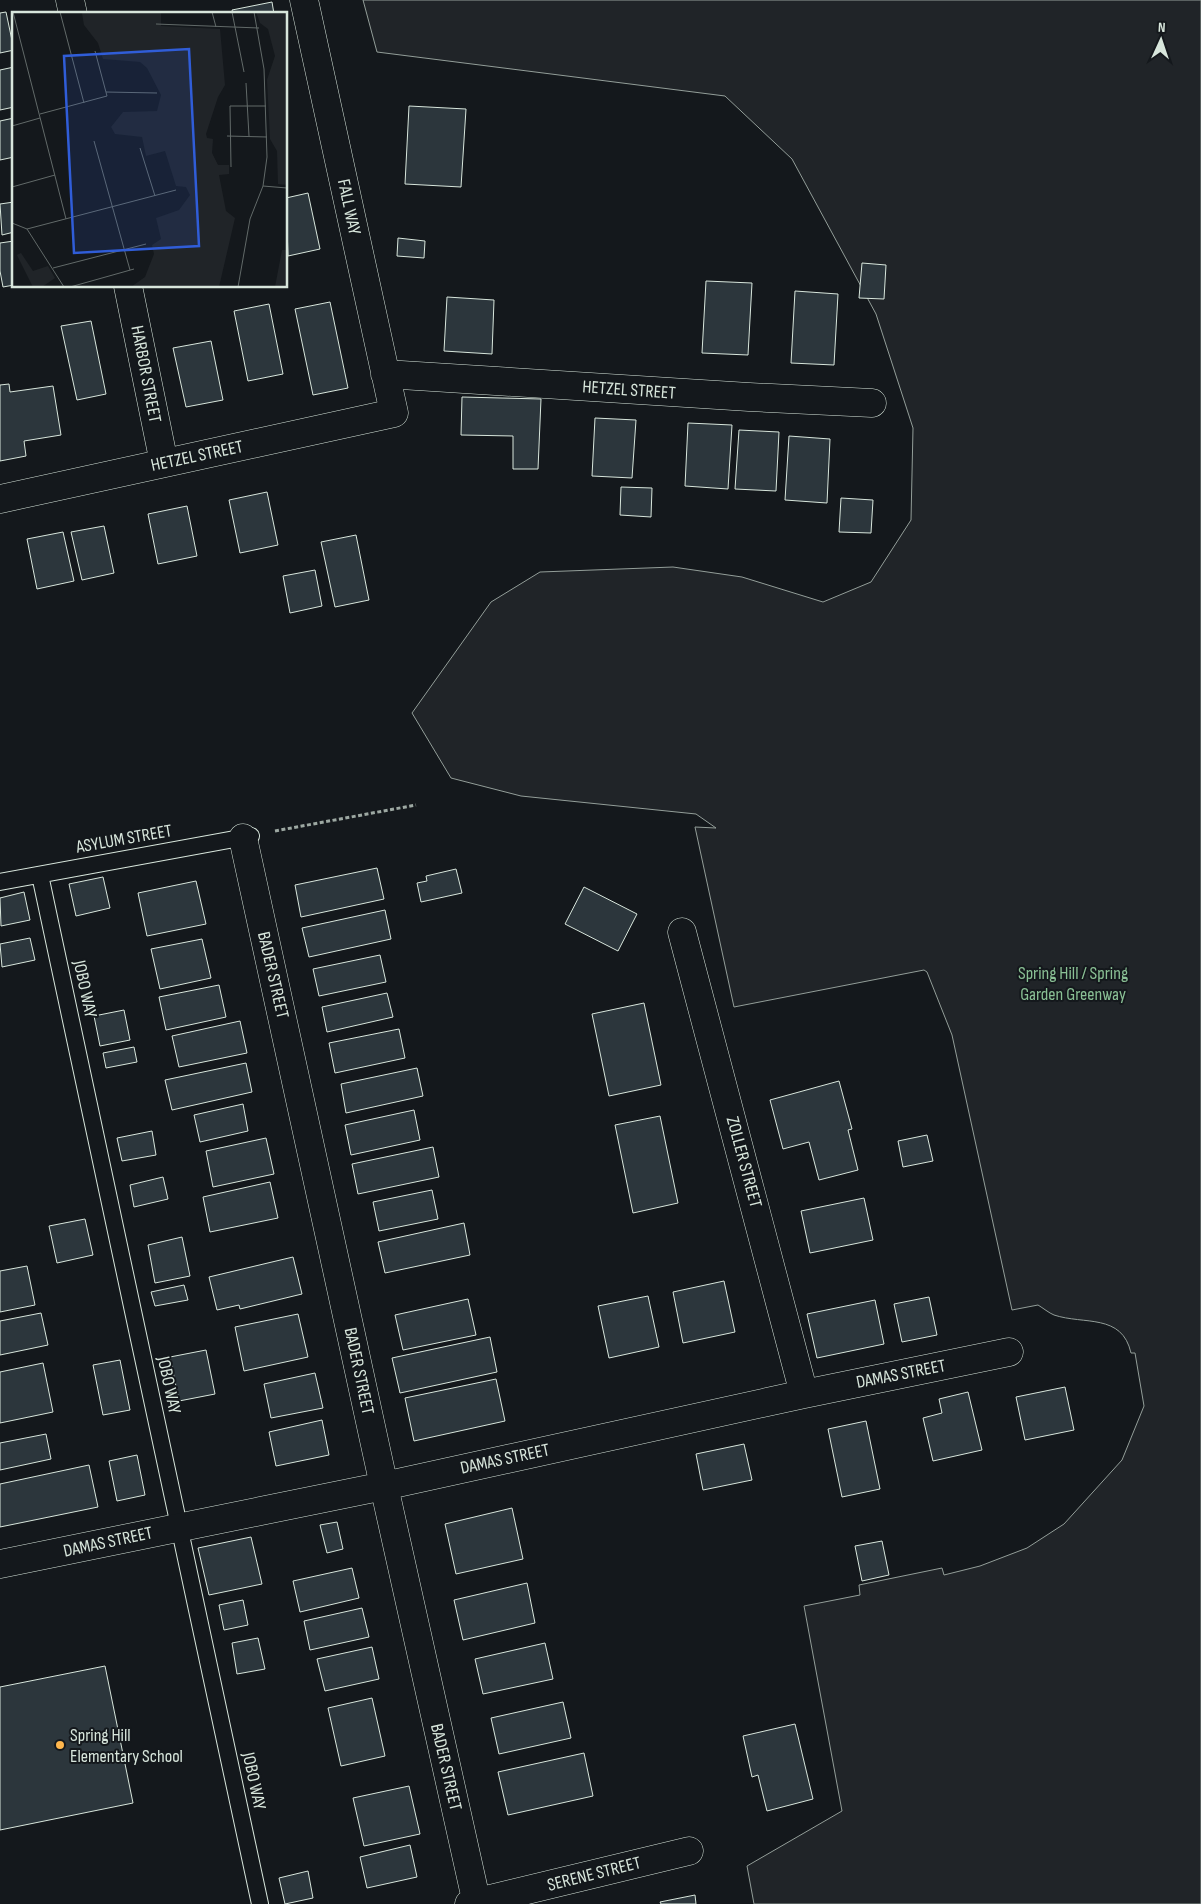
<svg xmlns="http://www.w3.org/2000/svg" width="1201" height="1904" font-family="'Sofia Sans Condensed',sans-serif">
<rect width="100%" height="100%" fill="#14181c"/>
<path fill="#202428" stroke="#939e99" d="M363,0H1201V1904H754L747,1866L842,1811L804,1606L860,1595L859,1585L942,1568L944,1575L980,1566L1027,1548L1064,1524L1122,1460L1144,1406L1135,1353H1131C1122,1313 1084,1325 1054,1315C1049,1313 1043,1308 1038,1305L1012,1310L952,1035L927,972L924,970L734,1007L695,827L716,828L696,814L521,796L451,778L412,713L491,602L540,572L673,567L742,577L823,602L871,582L911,520L913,428L876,314L792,159L725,96L377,52Z"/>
<path fill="#2c363c" stroke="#d8e6dc" d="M272,2L274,14H233L232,10Z
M6,12L14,50L0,53V13Z
M14,67V107L0,110V70Z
M409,106L466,109L461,187L405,184Z
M14,118V157L0,160V121Z
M308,193L320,249L288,256L286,198Z
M14,202V232L2,235L0,204Z
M398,238L425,241L424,258L397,256Z
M14,241V285L3,287L0,271V243Z
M862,263L886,265L884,299L859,298Z
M706,281L752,283L748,355L702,353Z
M795,291L838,294L834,365L791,363Z
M447,297L494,300L492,354L444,351Z
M330,302L348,388L313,395L295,309Z
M269,304L283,374L248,381L234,311Z
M91,321L106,394L77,400L61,326Z
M211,341L223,400L186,407L173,348Z
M9,384L10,392L53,386L61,435L24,441L26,456L0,461V385Z
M462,397L541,399L538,469H513V436L461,435Z
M595,418L636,420L632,478L592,476Z
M688,423L732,425L728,489L685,486Z
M739,430L779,432L776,491L735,489Z
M789,436L830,439L827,503L785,500Z
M621,487L652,488L651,517L620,515Z
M267,492L278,545L240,553L229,500Z
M841,498L873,500L871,533L839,532Z
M187,506L197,556L158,564L148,514Z
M104,526L114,573L82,580L71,532Z
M63,532L74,581L37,589L27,539Z
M356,535L369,600L335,607L321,542Z
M315,570L322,606L290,613L283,576Z
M377,868L384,899L301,917L295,885Z
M456,869L462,893L421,902L417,883L427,881L426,876Z
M103,877L110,908L76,916L69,884Z
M196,881L206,924L147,936L138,893Z
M584,887L637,914L618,951L565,924Z
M24,892L30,920L1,926L0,898Z
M385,910L391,939L309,957L302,928Z
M30,938L35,960L2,967L0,944Z
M202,939L211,978L160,989L151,949Z
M380,955L386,982L319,996L313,969Z
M219,985L226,1017L166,1030L159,997Z
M387,993L393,1017L327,1032L322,1007Z
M644,1003L661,1085L609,1096L592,1014Z
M124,1010L130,1040L100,1046L94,1016Z
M240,1021L247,1053L179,1067L172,1036Z
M399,1029L405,1058L335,1073L329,1043Z
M134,1047L137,1062L106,1068L103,1053Z
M246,1063L252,1092L172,1110L165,1080Z
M417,1068L423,1096L346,1113L341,1084Z
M839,1081L852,1129L848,1130L858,1170L819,1180L809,1142L783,1149L770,1100Z
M243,1104L248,1131L200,1142L194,1115Z
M414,1110L420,1140L351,1155L345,1125Z
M660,1116L678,1203L633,1213L615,1125Z
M152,1131L156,1155L122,1161L117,1138Z
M927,1135L933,1161L903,1167L898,1141Z
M266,1138L274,1174L213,1187L206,1151Z
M433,1147L439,1177L358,1194L352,1164Z
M163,1177L168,1199L134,1207L130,1185Z
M270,1182L278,1218L210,1232L203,1197Z
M432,1190L438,1219L379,1231L373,1202Z
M864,1198L873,1240L810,1253L801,1211Z
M85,1219L93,1255L57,1263L49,1226Z
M464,1223L470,1255L385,1273L378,1242Z
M182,1237L190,1276L155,1283L148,1245Z
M293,1257L302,1294L240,1309L239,1305L217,1310L209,1277Z
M27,1266L35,1305L0,1312V1271Z
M724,1281L735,1332L683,1343L673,1292Z
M184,1285L188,1300L155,1306L151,1292Z
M648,1296L659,1347L609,1358L598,1306Z
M929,1297L937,1335L902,1342L894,1304Z
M468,1299L476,1335L403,1350L395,1315Z
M875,1300L884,1344L817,1358L807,1314Z
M41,1313L48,1345L0,1355V1321Z
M298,1314L308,1357L244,1371L235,1327Z
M490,1337L497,1372L400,1393L392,1358Z
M206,1350L215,1394L179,1401L170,1357Z
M120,1360L130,1410L103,1415L93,1365Z
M43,1363L53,1412L0,1423V1372Z
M315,1373L323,1408L271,1418L264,1384Z
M496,1379L505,1421L414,1441L405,1398Z
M1065,1387L1074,1430L1025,1440L1016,1397Z
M968,1392L982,1450L933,1461L923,1418L942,1413L939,1399Z
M322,1420L329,1455L276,1466L269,1432Z
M866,1421L880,1489L842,1497L828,1429Z
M46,1434L51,1459L0,1470V1443Z
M744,1444L752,1480L703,1490L696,1454Z
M137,1455L145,1495L117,1501L109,1461Z
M89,1465L98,1507L0,1527V1484Z
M512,1508L523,1559L456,1574L445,1524Z
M337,1522L343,1549L327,1553L320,1525Z
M251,1537L262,1584L209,1595L198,1548Z
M882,1541L889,1575L862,1581L855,1546Z
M352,1568L359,1598L300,1612L293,1581Z
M527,1583L535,1623L463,1640L454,1600Z
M243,1600L248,1625L224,1630L219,1605Z
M362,1608L369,1637L310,1650L304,1621Z
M258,1638L265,1669L237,1674L232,1643Z
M545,1643L553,1679L483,1694L475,1659Z
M372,1647L379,1679L325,1691L317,1659Z
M105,1666L133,1803L0,1830V1687Z
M372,1698L385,1756L341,1766L328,1708Z
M563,1702L571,1738L499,1754L491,1718Z
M795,1724L813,1799L767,1811L758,1775L752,1777L743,1736Z
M584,1753L593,1796L508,1815L498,1772Z
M409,1786L420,1834L364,1846L353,1798Z
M410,1845L417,1877L367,1888L360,1857Z
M308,1871L313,1898L285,1904L279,1878Z
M695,1895L696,1904H661L660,1902Z"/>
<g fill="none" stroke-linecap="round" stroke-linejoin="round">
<defs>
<path id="service" d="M40,875C114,1218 185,1561 260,1904
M0,882L251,836"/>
<path id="minor" d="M70,0L73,14
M128,286L164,463
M385,374L749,397L872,403
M0,499L394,413L304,0
M243,838L384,1486L477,1904
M682,932L804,1394
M0,1564L384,1486L804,1394L1009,1352
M469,1904L689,1851"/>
</defs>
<use href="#service" stroke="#d8e6dc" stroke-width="18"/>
<use href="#minor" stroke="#d8e6dc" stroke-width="29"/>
<path stroke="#9da8a2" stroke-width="3" stroke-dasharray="4 2.5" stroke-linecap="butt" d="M275,831L416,805"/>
<use href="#service" stroke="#14181c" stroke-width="16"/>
<use href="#minor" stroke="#14181c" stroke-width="28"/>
</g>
<circle fill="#ffb74d" stroke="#14181c" stroke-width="2" cx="60" cy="1745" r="5"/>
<g text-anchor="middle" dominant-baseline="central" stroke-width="4" stroke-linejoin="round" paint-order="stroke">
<g font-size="18" fill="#d8e6dc" stroke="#14181c">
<text transform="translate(349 207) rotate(78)">FALL WAY</text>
<text transform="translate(146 374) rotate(79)">HARBOR STREET</text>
<text transform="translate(629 390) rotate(4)">HETZEL STREET</text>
<text transform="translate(197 456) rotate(-12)">HETZEL STREET</text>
<text transform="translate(124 839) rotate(-10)">ASYLUM STREET</text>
<text transform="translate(273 975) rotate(77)">BADER STREET</text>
<text transform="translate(85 989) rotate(78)">JOBO WAY</text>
<text transform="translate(744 1162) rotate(75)">ZOLLER STREET</text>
<text transform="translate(359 1371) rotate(78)">BADER STREET</text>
<text transform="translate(901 1374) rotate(-11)">DAMAS STREET</text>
<text transform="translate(169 1385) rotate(78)">JOBO WAY</text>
<text transform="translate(505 1459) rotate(-12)">DAMAS STREET</text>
<text transform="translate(108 1542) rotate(-12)">DAMAS STREET</text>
<text transform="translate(446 1767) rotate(77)">BADER STREET</text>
<text transform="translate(254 1781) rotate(78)">JOBO WAY</text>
<text transform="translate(594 1874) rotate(-14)">SERENE STREET</text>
</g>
<g font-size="18" fill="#8ac095" stroke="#14181c">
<text x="1073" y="973">Spring Hill / Spring<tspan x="1073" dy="21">Garden Greenway</tspan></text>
</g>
<g font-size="18" fill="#d8e6dc" stroke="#14181c" text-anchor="start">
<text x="70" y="1735">Spring Hill<tspan x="70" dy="21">Elementary School</tspan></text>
</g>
</g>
<g transform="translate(12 12)">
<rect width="275" height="275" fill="#14181c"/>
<path d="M149,0V14L208,17L213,73L206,85L194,122L195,126L201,127L200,141L206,153H217V162L207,163L214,199L223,206L207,275H119L133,265L142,242L140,233L149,227L144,206L167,198L178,183L174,175L164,174L153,139L134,144L130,125L103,122L99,115L111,100L145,99L149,83L135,56L128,50L91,47L86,31L72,13L70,1ZM244,0H275V173L266,172L265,139L258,127L255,68L263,44L256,17L248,11ZM275,235V275H263L270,238H274ZM9,241L21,259L36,254L43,266L30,275H21L5,243Z" fill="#202428"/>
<path fill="none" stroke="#626a69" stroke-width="1" d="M1,0L54,207M48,0L72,91M200,0L204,15M220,0L232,60M144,12L247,16M234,71L237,124M94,80L145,81M28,102L95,84L83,39M0,114L28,106M215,124L255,125M82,129L118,258M128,136L143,184M219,155L218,94H254M251,174L275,176M0,175L43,163M0,211L15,217L164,178M15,217L52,275M41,256L134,232M58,275L122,257M226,275L238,207L251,174L255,145L252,57L242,0"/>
<path fill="#305dd8" fill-opacity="0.15" stroke="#305dd8" stroke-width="2.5" d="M177,37L187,234L62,241L52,44Z"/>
<rect width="275" height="275" fill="none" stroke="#d8e6dc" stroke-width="2.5"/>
</g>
<g transform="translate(1161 40) rotate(3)" stroke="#14181c" stroke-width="4" paint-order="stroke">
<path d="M0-4L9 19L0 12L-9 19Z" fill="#d8e6dc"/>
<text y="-8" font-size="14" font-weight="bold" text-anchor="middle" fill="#d8e6dc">N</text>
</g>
</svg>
